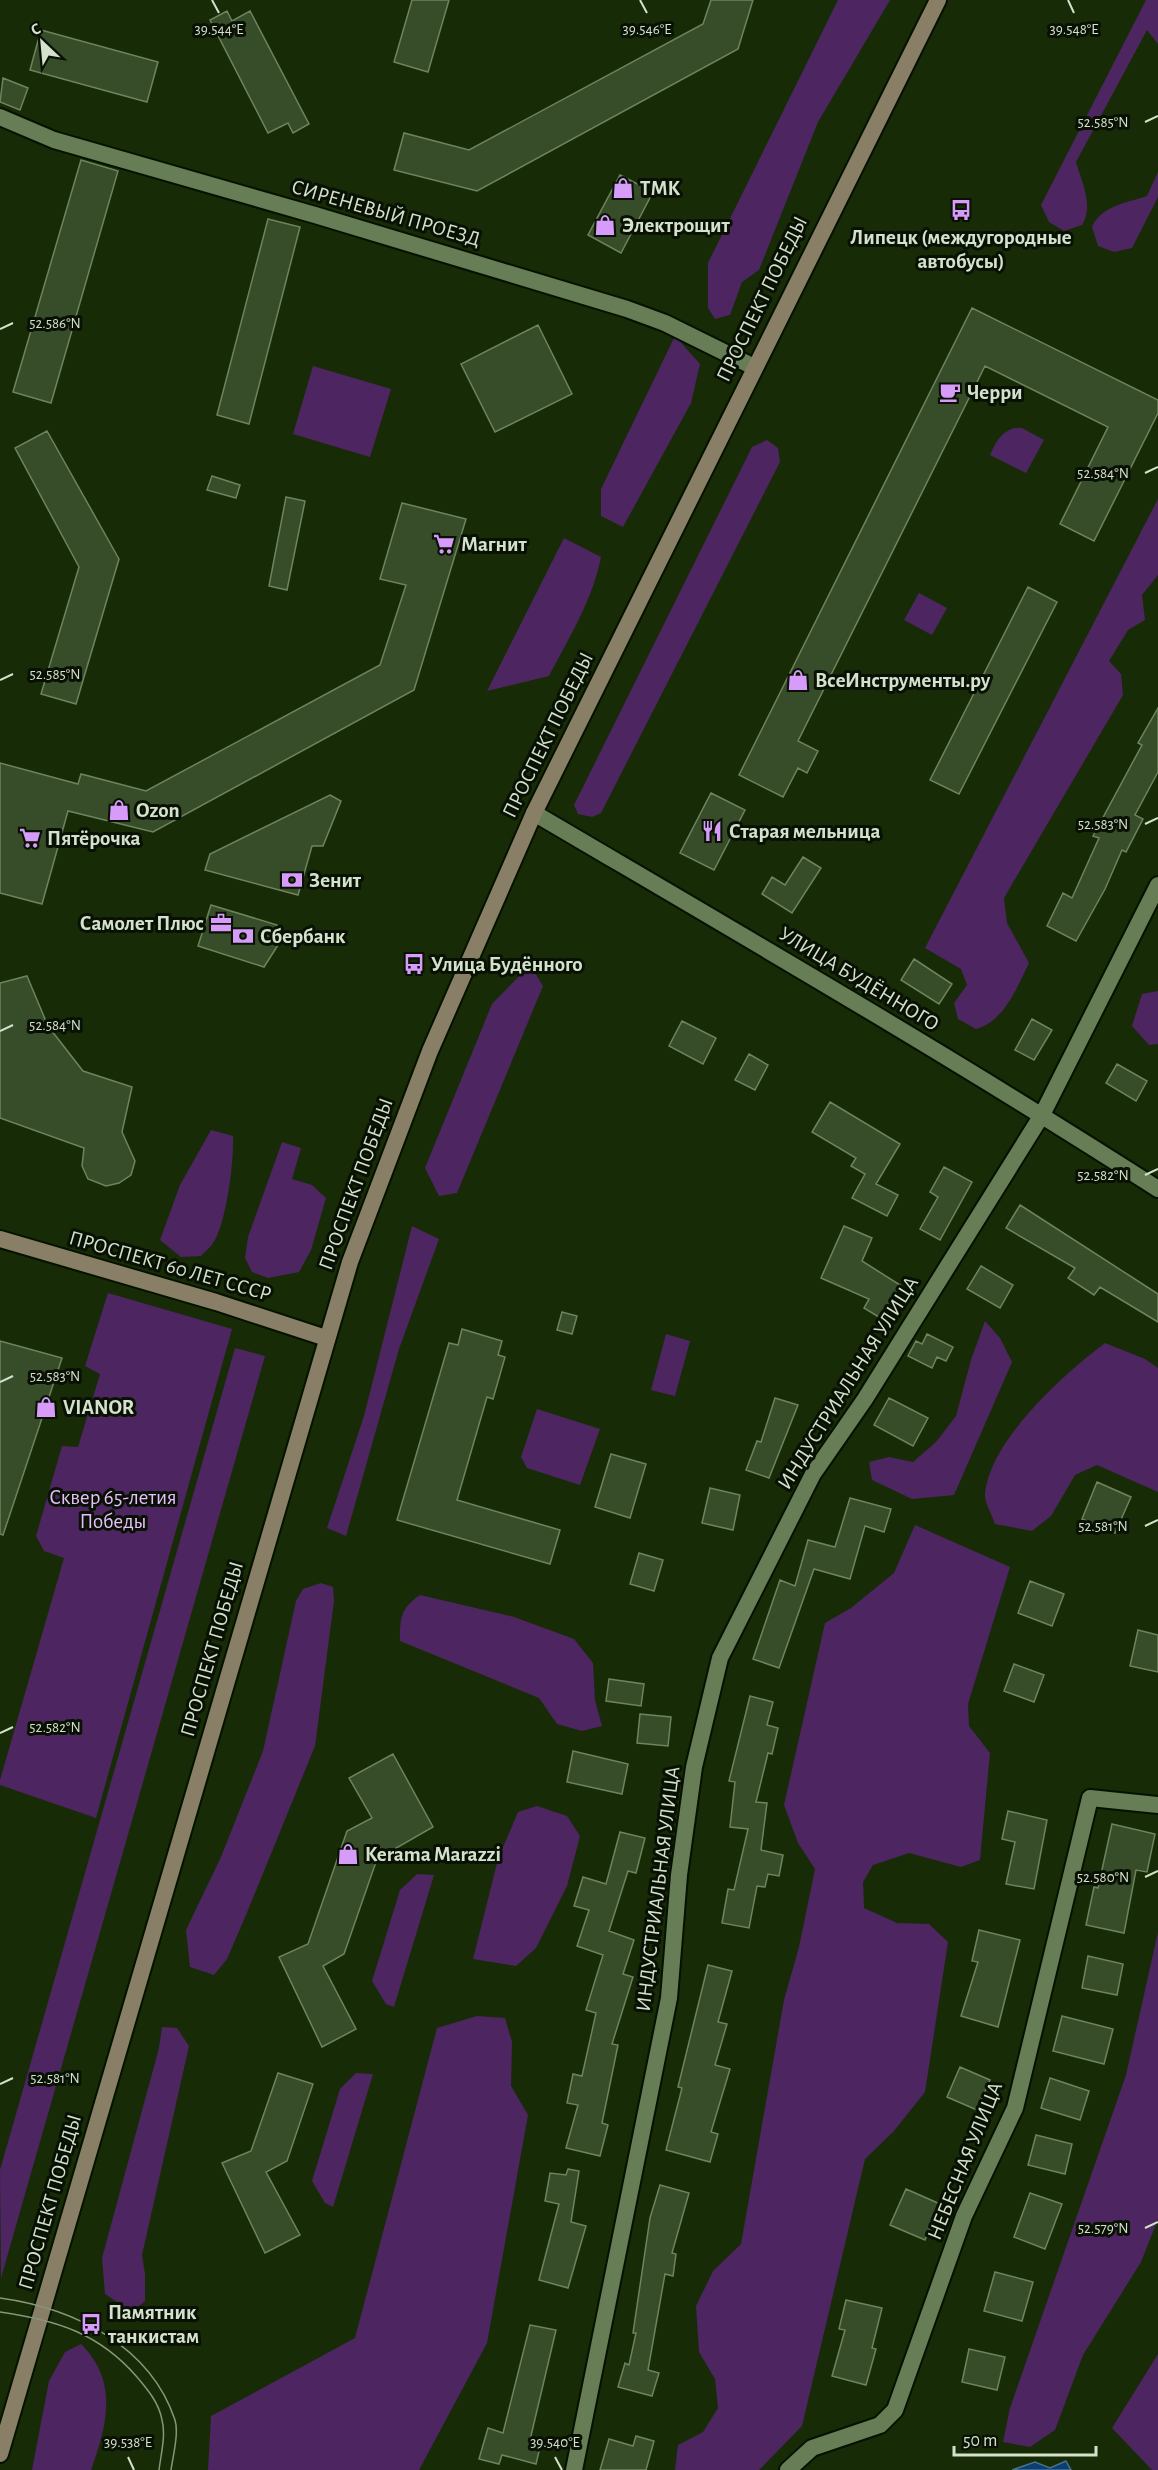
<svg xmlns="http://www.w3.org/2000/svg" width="1158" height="2470" font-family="'Alegreya Sans',sans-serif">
<rect width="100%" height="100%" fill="#182b07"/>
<path fill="#4d2560" d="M838,0H890L818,122L759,270L742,282L730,315L715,319L708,308V263Z
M1146,0H1158V44L1147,30L1076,162C1082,183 1094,205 1082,225L1064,231L1049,222L1041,205Z
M1158,172V197L1132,248L1114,252L1098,246L1092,227C1101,206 1126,203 1147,196Z
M675,336L700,364L691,403L623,527L601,516V489Z
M313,366L391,389L370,457L293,434Z
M1014,428H1022L1044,440L1026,473L990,455C996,442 1000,433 1014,428Z
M767,440L778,448L780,462L601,813L592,817L578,814L574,805L752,447Z
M1158,499V575L1142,595L1145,620L1128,630L1109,661L1121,674L1123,695L1004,898L1007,923L1029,963C1017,987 1005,1021 976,1029L958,1019L954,1003L967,985L961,969L925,948Z
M564,538L601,557C593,599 569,638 549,676L487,691Z
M919,593L947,608L932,635L904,620Z
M530,965L543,986L457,1193L439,1196L425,1168L492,1004Z
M1158,991V1044L1149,1045L1132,1026L1142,994Z
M211,1130L233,1136C234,1162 227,1215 216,1238C213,1245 206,1251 201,1256L181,1257L160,1240L180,1185Z
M282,1142L301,1148L292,1179L312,1185L326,1198L311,1250L299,1272L268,1278L252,1272L245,1258L248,1237Z
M412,1226L439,1239L399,1349L346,1536L327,1528L364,1416Z
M108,1293L232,1329L96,1818L0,1785V1780L64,1558L44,1551L36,1536L62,1446L78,1447L100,1374L85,1366Z
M985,1321L1000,1338L1012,1362L954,1495L912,1499L872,1480L869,1462L889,1457L913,1462L936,1442L956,1416L971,1360Z
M666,1334L690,1341L675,1396L651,1390Z
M1105,1343L1145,1359L1158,1368V1492L1097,1465L1075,1475L1051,1516L1032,1531L995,1524C992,1515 984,1502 985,1493C991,1439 1064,1374 1105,1343Z
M235,1348L265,1356L1,2278L0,2170Z
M537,1409L600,1429L580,1485L527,1468L521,1457Z
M915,1525L1010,1567L968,1704L969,1726L990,1753L980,1860L961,1867L909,1853L873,1865L863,1882L864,1908L897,1923L929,1924L948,1942L925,2092L894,2131L865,2159L802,2426L759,2470H675L678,2445L703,2432L718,2408L715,2379L699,2352L696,2306L713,2271L741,2244L784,2000L799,1947L815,1869L798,1843L784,1805L825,1623L851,1608L894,1573Z
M321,1583L333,1587L334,1601L315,1746L246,1915L227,1959L214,1975L190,1967L186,1930L221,1857L263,1751L296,1601L303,1589Z
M420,1595L514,1617L574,1639L593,1663L595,1700L602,1726L582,1731L557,1724L539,1698L400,1641C400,1618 400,1609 420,1595Z
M537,1806L567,1816L580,1836L567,1886L536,1948L516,1966L473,1959L498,1859L518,1812Z
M417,1874L434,1875L394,2007L386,2004L372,1981L400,1890Z
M1158,1932V2219L1141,2262L1083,2355L1055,2430L1030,2447L1003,2442L1010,2408L1126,2075Z
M477,2016L505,2018L512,2042L511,2086L528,2115L487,2343L419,2470H208L211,2416L355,2338L437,2028Z
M162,2027L177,2028L189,2046L142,2255L145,2274V2301L132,2312L105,2294L102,2258L159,2048Z
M356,2073L373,2074L333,2207L325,2203L312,2181L340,2089Z
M81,2344C119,2382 107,2425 91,2470H32L49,2381L65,2352Z
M1158,2354V2470H1152L1112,2428Z"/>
<path fill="#093f73" stroke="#46708e" stroke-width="1.5" d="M1066,2461L1071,2470H1012L1035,2462L1050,2468Z"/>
<path fill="#374c28" stroke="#6d845d" stroke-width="1.5" d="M412,0H449L428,72L394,62Z
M711,0H753L738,49L477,191L394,170L404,133L469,150L703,24Z
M227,11L232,21L250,11L309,124L293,133L288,123L268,133L210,20Z
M41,30L158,62L147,102L30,70Z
M3,78L28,88L20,110L0,102Z
M81,160L118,171L51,403L13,392Z
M620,175L653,192L621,253L588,235Z
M268,219L300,227L249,424L217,415Z
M972,308L1158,400V413L1094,541L1060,524L1108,427L985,366L798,741L818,751L807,773L798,768L783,797L739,775Z
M538,325L572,394L495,432L461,364Z
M47,431L119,559L76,704L41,694L79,567L15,448Z
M212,476L240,485L236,498L207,490Z
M286,497L305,501L287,590L269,586Z
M402,503L466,519L414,690L153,832L68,811L42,904L0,893V763L78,784L81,774L146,791L380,665L406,585L380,579Z
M1028,587L1057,602L959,794L930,780Z
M1158,708V772L1135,815L1143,819L1126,852L1122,850L1105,889L1076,941L1047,926L1063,893L1072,898L1099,838L1093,836L1142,745L1138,743Z
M711,793L745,810L714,870L680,853Z
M330,795L341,801L323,846H312L298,895L205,870L210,854Z
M803,857L821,868L792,913L762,894L772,877L785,885Z
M211,905L277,925L278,945L264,967L198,946Z
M914,959L952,984L939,1004L901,980Z
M27,976L48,1026L83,1071L132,1087L122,1132L135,1161L131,1175L119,1183L106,1186L88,1179L82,1166L84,1148L0,1118V983Z
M1032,1019L1052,1030L1034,1060L1015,1050Z
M682,1021L716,1038L703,1064L669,1046Z
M749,1054L768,1065L755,1090L735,1080Z
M1117,1064L1147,1081L1136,1101L1106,1083Z
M830,1102L900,1144L876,1184L898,1195L887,1216L852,1198L865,1174L851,1166L856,1158L812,1132Z
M944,1167L972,1182L940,1240L920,1229L938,1197L930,1192Z
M1020,1205L1158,1294V1322L1100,1287L1094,1295L1068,1278L1075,1268L1006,1228Z
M844,1226L872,1238L862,1261L900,1285L891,1300L901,1306L890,1324L864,1308L869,1299L821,1278Z
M981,1266L1013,1285L1000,1308L967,1289Z
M562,1312L577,1316L572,1334L557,1330Z
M462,1329L502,1341L498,1355L505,1357L493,1399L487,1397L457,1500L560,1530L550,1564L397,1520L449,1343L458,1345Z
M927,1334L953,1347L946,1361L937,1357L932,1368L908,1356L916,1341L922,1344Z
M0,1341L62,1358L3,1535L0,1534Z
M775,1398L798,1405L769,1478L746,1470L757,1441L761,1442Z
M889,1398L928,1418L913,1446L874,1425Z
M611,1454L646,1464L630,1518L595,1507Z
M1097,1482L1131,1497L1115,1533L1082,1519Z
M710,1488L740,1495L733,1530L702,1523Z
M850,1498L891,1509L884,1532L865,1526L850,1579L814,1569L779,1668L753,1659L780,1580L795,1586L808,1540L835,1547Z
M639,1553L663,1560L654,1591L630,1584Z
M1030,1581L1064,1594L1052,1626L1018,1613Z
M1138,1630L1158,1635V1672L1130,1666Z
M1014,1664L1044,1675L1034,1702L1004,1691Z
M609,1679L644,1684L641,1706L606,1701Z
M750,1696L773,1702L767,1725L778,1728L772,1754L768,1753L756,1802L767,1803L761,1850L783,1855L779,1876L768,1874L765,1887L757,1886L749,1928L722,1923L728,1889L734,1890L748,1829L730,1827L735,1782L729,1781Z
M640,1714L671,1717L668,1746L637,1743Z
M573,1751L628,1764L622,1794L567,1782Z
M393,1754L433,1827L377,1859L344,1954L323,1966L356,2029L322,2047L279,1957L308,1944L347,1831L372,1818L349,1778Z
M1008,1811L1047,1820L1034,1889L1006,1884L1015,1842L1002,1839Z
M1112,1824L1155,1834L1147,1872L1136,1870L1124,1933L1086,1925L1094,1887L1098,1888Z
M620,1832L645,1838L636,1873L628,1871L609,1931L634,1940L623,1974L633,1977L612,2044L618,2045L602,2123L608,2125L600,2156L566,2148L578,2105L567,2103L573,2074L582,2076L596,2013L586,2010L603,1955L577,1946L589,1910L574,1906L583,1877L606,1884Z
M979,1930L1020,1940L998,2027L961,2016L978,1962L972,1961Z
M1088,1956L1123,1964L1117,1995L1082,1988Z
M708,1965L732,1971L718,2022L727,2024L715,2065L730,2069L711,2132L718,2134L710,2162L666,2150L682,2088L678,2087Z
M1062,2016L1113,2029L1104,2064L1053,2051Z
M960,2067L990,2080L977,2110L947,2097Z
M278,2073L313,2084L287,2161L266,2172L300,2235L265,2253L222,2163L251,2151Z
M1050,2078L1089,2091L1080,2120L1041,2108Z
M1036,2135L1072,2144L1065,2174L1028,2165Z
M568,2169L579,2171L571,2222L586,2226L568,2288L539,2280L559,2204L545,2201L550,2173L566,2175Z
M660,2185L689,2193L672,2253L676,2254L673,2276L665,2274L648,2370L659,2373L652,2396L618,2387L625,2363L629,2365L636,2333H633L650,2218Z
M906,2189L940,2204L925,2240L890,2225Z
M1030,2193L1062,2204L1045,2249L1014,2237Z
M995,2272L1033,2282L1022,2321L984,2311Z
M846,2300L882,2308L872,2348L876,2349L866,2385L832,2376L845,2330L839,2329Z
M530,2325L556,2330L530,2440L541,2443L536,2464L502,2455L499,2464L479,2459L488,2428L503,2433Z
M969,2349L1005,2357L997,2390L962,2382Z
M636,2436L654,2441L646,2470H600L609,2439L633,2446Z"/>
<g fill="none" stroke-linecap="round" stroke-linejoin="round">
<defs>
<path id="minor" d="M0,117L54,140L315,215L627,309L665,323L754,367
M534,813C743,936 954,1058 1158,1189
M574,2470L669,1998L679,1875L694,1767L720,1658L813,1474L865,1399L1042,1115L1158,885
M788,2470L812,2448L880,2425L895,2410L964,2216L1015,2108L1090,1798L1158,1805"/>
<path id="secondary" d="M0,1239L216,1302L326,1338
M0,2454L350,1262L430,1051L534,813L938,0"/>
</defs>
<use href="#minor" stroke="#051200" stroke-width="20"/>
<use href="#secondary" stroke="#051200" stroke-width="20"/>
<use href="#minor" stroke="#667d56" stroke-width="16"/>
<use href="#secondary" stroke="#887f66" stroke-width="16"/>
<path stroke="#87967b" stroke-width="1.5" d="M0,2298C73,2308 150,2345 175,2420C179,2433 173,2456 171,2470
M0,2312C56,2320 99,2333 137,2377C148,2390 159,2403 162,2420C166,2435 161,2454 159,2470"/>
</g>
<path fill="none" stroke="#d4e1cc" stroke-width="2" d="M212,0L219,13M640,0L647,13M1068,0L1074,13M1145,122L1158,116M0,329L13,323M1145,473L1158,467M0,680L13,674M1145,824L1158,818M0,1031L13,1025M1145,1175L1158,1169M0,1382L13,1376M1145,1526L1158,1520M0,1733L13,1727M1145,1877L1158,1871M0,2084L13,2078M1145,2228L1158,2222M128,2457L134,2470M555,2457L562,2470"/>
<defs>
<symbol id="shop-bare" viewBox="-9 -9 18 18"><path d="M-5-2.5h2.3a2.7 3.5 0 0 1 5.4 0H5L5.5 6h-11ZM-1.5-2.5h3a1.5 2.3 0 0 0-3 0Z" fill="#d79bf9" stroke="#081104" stroke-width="2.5" paint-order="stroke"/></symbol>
<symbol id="bus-bare" viewBox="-9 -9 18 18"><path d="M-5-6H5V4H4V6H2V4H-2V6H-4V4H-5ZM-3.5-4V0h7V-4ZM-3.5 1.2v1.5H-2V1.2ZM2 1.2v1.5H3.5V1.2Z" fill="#d79bf9" stroke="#081104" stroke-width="2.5" paint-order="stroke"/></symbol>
<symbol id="cafe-bare" viewBox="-9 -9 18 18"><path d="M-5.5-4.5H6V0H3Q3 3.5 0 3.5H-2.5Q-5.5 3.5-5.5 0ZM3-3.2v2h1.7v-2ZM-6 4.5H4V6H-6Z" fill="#d79bf9" stroke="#081104" stroke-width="2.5" paint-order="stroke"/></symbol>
<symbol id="supermarket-bare" viewBox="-9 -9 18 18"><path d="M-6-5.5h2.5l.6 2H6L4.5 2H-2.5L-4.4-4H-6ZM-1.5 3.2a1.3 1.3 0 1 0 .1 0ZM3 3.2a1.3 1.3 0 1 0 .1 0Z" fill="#d79bf9" stroke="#081104" stroke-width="2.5" paint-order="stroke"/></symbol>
<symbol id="restaurant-bare" viewBox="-9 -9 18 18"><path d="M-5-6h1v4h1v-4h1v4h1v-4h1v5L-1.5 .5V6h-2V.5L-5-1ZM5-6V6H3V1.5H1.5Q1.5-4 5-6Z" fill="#d79bf9" stroke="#081104" stroke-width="2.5" paint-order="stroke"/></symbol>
<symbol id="bank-bare" viewBox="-9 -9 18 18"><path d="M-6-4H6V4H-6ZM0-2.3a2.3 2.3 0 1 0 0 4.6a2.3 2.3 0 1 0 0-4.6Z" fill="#d79bf9" stroke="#081104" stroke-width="2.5" paint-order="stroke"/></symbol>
<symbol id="office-bare" viewBox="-9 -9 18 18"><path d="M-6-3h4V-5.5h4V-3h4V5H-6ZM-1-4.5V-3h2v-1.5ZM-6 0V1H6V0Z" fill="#d79bf9" stroke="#081104" stroke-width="2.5" paint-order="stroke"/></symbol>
</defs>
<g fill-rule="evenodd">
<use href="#shop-bare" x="608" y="173" width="30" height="30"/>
<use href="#bus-bare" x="946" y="195" width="30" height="30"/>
<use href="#shop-bare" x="590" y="210" width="30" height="30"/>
<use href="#cafe-bare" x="935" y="377" width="30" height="30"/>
<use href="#supermarket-bare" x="429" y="529" width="30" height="30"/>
<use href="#shop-bare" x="783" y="665" width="30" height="30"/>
<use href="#shop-bare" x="104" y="795" width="30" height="30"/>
<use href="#restaurant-bare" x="697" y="816" width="30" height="30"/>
<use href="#supermarket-bare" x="15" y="823" width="30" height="30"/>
<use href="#bank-bare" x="277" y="865" width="30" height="30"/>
<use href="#office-bare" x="206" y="908" width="30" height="30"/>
<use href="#bank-bare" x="228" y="921" width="30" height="30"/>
<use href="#bus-bare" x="399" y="949" width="30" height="30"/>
<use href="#shop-bare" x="31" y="1392" width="30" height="30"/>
<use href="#shop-bare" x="333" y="1839" width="30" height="30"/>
<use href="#bus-bare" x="76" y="2309" width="30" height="30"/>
</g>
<g text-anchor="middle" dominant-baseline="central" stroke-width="6" stroke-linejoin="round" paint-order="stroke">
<g font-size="21" font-weight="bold" fill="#d4e1cc" stroke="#081104" text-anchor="start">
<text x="640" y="188">ТМК</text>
<text x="622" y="225">Электрощит</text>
<text x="961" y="237" text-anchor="middle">Липецк (междугородные<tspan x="961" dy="24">автобусы)</tspan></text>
<text x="967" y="392">Черри</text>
<text x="461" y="544">Магнит</text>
<text x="815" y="680">ВсеИнструменты.ру</text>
<text x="136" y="810">Ozon</text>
<text x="729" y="831">Старая мельница</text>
<text x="47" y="838">Пятёрочка</text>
<text x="309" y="880">Зенит</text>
<text x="204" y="923" text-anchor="end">Самолет Плюс</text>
<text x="260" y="936">Сбербанк</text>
<text x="431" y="964">Улица Будённого</text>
<text x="63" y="1407">VIANOR</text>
<text x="365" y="1854">Kerama Marazzi</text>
<text x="108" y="2312">Памятник<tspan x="108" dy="24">танкистам</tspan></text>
</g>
<g font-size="21" fill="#d4e1cc" stroke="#081104">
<text transform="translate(386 213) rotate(16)">СИРЕНЕВЫЙ ПРОЕЗД</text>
<text transform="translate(762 299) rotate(-64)">ПРОСПЕКТ ПОБЕДЫ</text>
<text transform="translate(548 735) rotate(-64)">ПРОСПЕКТ ПОБЕДЫ</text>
<text transform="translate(859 979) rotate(31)">УЛИЦА БУДЁННОГО</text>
<text transform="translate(356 1184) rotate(-70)">ПРОСПЕКТ ПОБЕДЫ</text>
<text transform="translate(170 1266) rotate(16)">ПРОСПЕКТ 60 ЛЕТ СССР</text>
<text transform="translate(848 1383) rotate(-58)">ИНДУСТРИАЛЬНАЯ УЛИЦА</text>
<text transform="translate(212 1649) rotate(-74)">ПРОСПЕКТ ПОБЕДЫ</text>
<text transform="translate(658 1889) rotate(-83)">ИНДУСТРИАЛЬНАЯ УЛИЦА</text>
<text transform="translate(965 2161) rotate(-68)">НЕБЕСНАЯ УЛИЦА</text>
<text transform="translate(50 2202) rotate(-74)">ПРОСПЕКТ ПОБЕДЫ</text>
</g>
<g font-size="21" fill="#e7befe" stroke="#081104">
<text x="113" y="1497">Сквер 65-летия<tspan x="113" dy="24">Победы</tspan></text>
</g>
</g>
<g font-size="15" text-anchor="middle" fill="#d4e1cc" stroke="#081104" stroke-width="6" stroke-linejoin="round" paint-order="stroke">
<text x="219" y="34">39.544°E</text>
<text x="647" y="34">39.546°E</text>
<text x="1074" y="34">39.548°E</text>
<text x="1103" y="127">52.585°N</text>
<text x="55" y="328">52.586°N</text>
<text x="1103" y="478">52.584°N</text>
<text x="55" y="679">52.585°N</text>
<text x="1103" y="829">52.583°N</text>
<text x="55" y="1030">52.584°N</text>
<text x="1103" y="1180">52.582°N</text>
<text x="55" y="1381">52.583°N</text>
<text x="1103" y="1531">52.581°N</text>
<text x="55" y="1732">52.582°N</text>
<text x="1103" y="1882">52.580°N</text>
<text x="55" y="2083">52.581°N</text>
<text x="1103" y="2233">52.579°N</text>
<text x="128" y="2447">39.538°E</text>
<text x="555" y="2447">39.540°E</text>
</g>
<g transform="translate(42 42) rotate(334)" stroke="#081104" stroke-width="4.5" paint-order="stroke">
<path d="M0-4.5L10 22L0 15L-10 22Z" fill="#d4e1cc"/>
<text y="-9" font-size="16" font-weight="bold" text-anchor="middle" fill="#d4e1cc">С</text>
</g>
<path d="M954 2446v9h142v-9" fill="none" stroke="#d4e1cc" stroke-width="3"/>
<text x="963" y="2446" font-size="18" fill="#d4e1cc" stroke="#081104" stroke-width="4.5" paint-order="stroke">50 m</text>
</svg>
